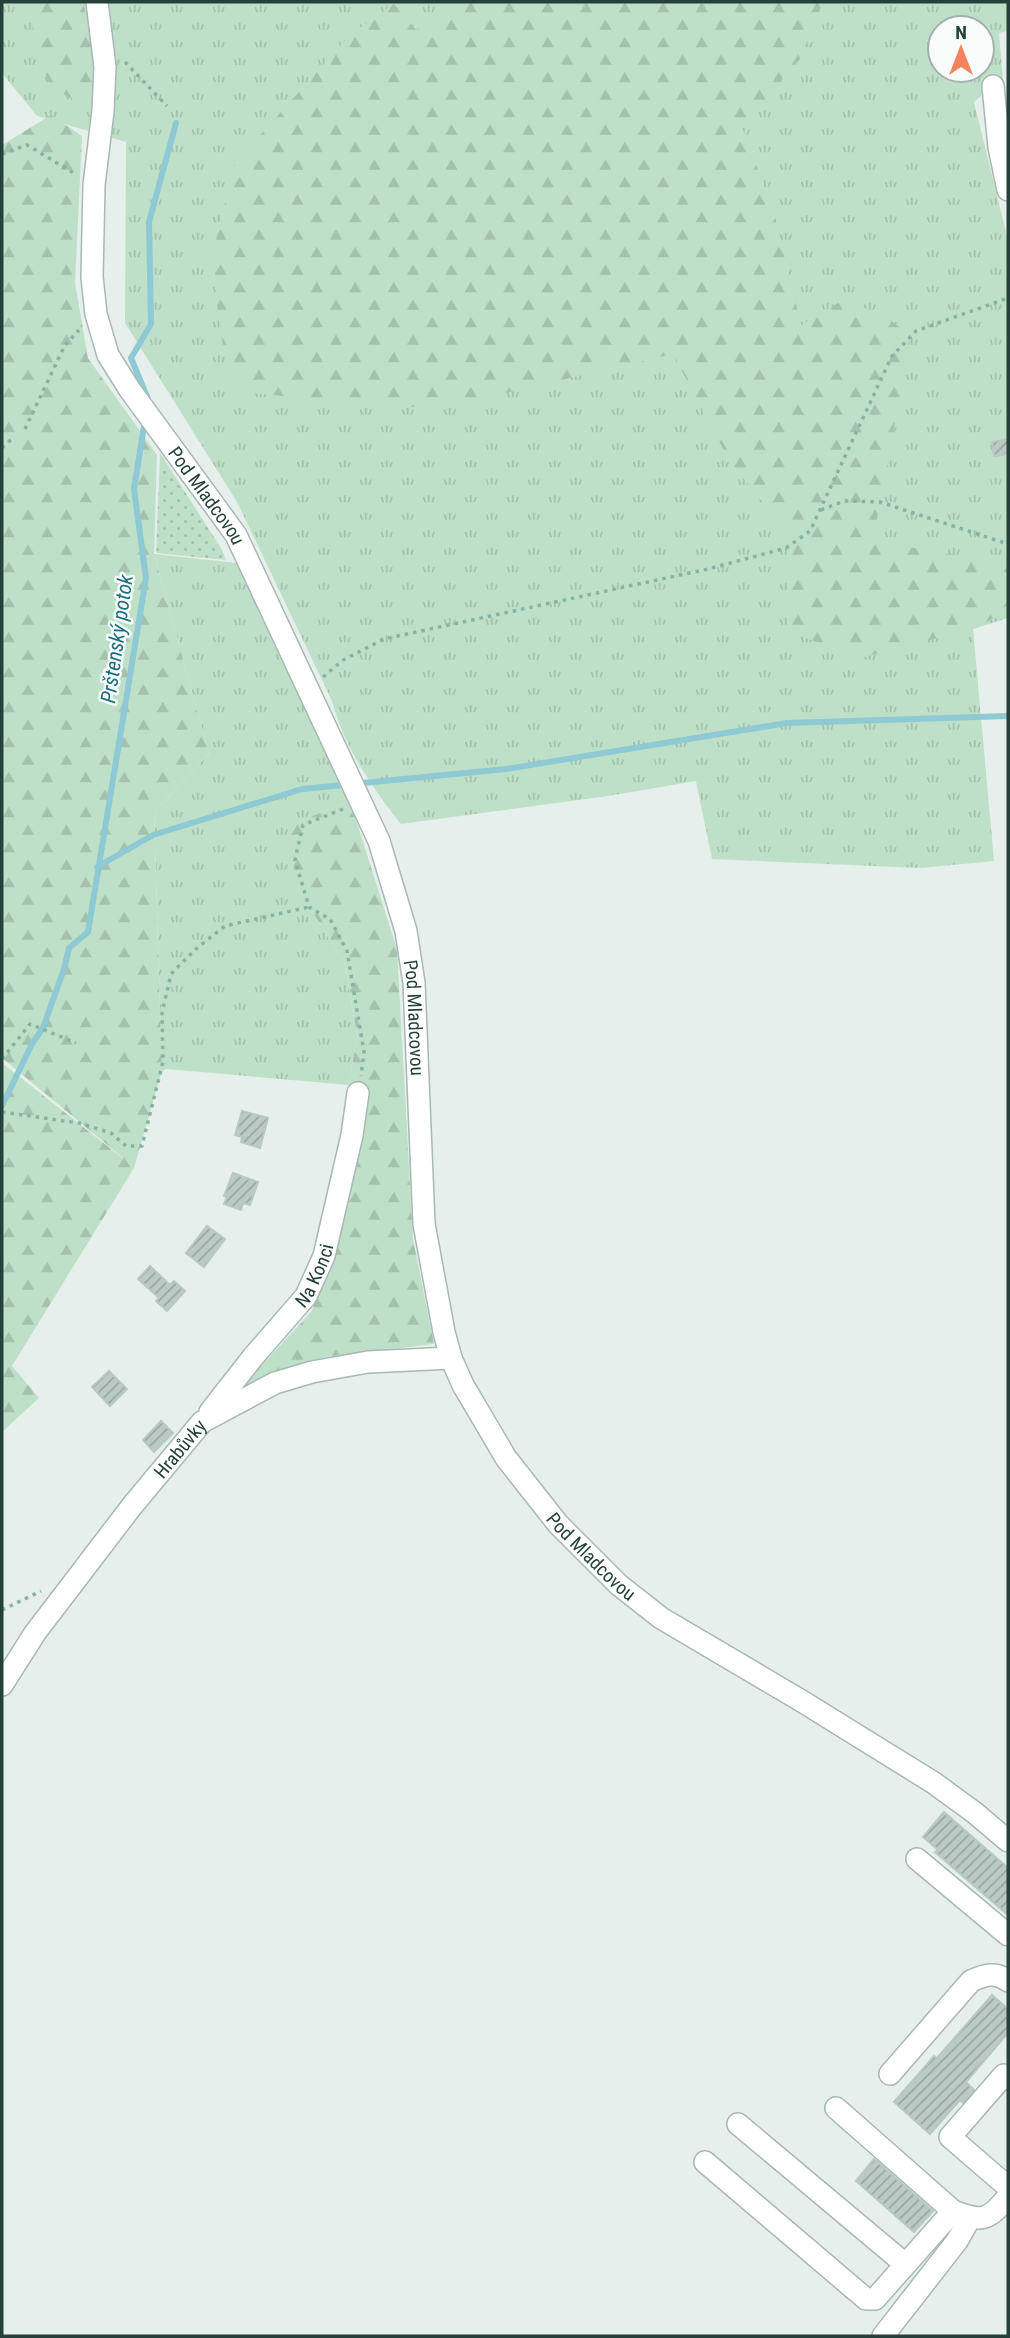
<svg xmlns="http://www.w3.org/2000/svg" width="1010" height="2338" font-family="'Roboto Condensed',sans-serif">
<defs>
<pattern id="grass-tufts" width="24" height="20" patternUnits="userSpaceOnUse" patternTransform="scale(1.75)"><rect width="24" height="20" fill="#bfe0c8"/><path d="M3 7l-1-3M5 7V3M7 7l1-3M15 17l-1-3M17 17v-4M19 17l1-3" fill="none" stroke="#a4c1ad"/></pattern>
<pattern id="forest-firs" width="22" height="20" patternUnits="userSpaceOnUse" patternTransform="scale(1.75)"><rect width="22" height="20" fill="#bfe0c8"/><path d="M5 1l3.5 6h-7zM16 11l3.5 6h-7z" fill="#a4c1ad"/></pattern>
<pattern id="park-dots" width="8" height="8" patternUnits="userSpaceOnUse" patternTransform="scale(1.75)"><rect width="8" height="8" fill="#bfe0c8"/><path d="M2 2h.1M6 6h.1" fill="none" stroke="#a4c1ad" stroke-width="1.8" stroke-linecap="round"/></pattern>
<pattern id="building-hatch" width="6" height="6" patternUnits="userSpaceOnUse" patternTransform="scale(1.75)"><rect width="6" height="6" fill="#bbcac4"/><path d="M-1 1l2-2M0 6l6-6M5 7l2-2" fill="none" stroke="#98a6a0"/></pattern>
</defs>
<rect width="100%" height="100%" fill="#e6efeb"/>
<path fill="url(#grass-tufts)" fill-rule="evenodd" d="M2,2H1008V31L999,33L1003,81L986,82L982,95L974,102L1008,240V618L973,629L994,861L921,868L712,859L696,781L608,796L401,824C372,788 344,746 332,701L237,502L125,323L126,142L37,116L2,73ZM940,28H982V70H940Z
M154,554L237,563L350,801L300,821L297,887L345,964L357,1035L349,1085L166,1069L162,1071L154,812L209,754Z"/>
<path fill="url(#forest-firs)" d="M28,2H83L96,61L95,103H79L50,87L35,43Z
M453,2H823L800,59L742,127L774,212L801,325L838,303L878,311L911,336L873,541L1003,563L1008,571V603L1000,615L973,629L860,658L787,631V533L730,462L673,354L502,394L405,408L252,393L228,375L218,316L213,251L235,163L352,33L394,4L416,30Z
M51,115L82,136L75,283L88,358L157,455L154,554L209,754L154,812L162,1071L134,1168L12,1366L39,1398L2,1432V1063L134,1167L2,1058V145Z
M350,801L397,949L413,1239L434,1344L325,1357L237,1392L312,1311L343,1216L363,1095L349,1085L357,1035L345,964L297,887L288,837L300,821Z"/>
<path fill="url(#park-dots)" d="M160,453L221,548L226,560L156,553Z"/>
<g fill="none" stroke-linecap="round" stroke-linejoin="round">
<path stroke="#8ec9d4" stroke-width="6" d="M148,399L131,358L151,324L149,222L176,123
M97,867L153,835L302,789L506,769L787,723L1008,716
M2,1106L32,1044L43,1028L64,969L69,948L88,932L146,578L134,489L145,420"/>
</g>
<path fill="url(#building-hatch)" stroke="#b8c9c2" stroke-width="2" d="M1008,439V454L994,456L992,442Z
M242,1111L268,1118L260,1148L241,1142L242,1137L235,1135Z
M233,1173L258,1182L250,1205L243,1203L241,1210L224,1204L227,1197L224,1196Z
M207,1226L225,1239L204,1267L186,1253Z
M150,1266L170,1285L174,1281L185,1291L167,1311L156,1301L159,1298L138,1279Z
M109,1371L127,1389L110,1406L92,1387Z
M161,1421L173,1433L154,1452L143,1440Z
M944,1812L1008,1868V1915L935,1852L938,1850L923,1837Z
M992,1995L1008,2009V2033L966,2082L974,2090L963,2103L960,2100L930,2134L894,2102L934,2056L937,2058Z
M874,2159L933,2211L914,2232L856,2181Z"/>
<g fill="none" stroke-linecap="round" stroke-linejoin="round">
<defs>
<g id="minor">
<path id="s1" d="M97,2L105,67L103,111L94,185L92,277L96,314L108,355L130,390L236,535L379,841L406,931L414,983L424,1224L444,1332L451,1358L463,1385L506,1458L558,1524L619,1585L661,1618L800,1700L934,1783L975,1813L1008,1841"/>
<path d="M993,86L999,147L1008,190"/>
<path id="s2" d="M210,1412L253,1357L306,1296L324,1256L352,1135L358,1093"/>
<path id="s3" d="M2,1685L35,1633L132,1506L202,1422L275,1383L312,1372L368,1362L451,1358"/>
<path d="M917,1859L1008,1935"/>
<path d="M890,2074L971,1981C984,1975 996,1971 1008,1981"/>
<path d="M1008,2078L1004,2075L950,2137L1008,2187"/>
<path d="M836,2108L953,2211C983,2223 988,2220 1008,2197"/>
<path d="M738,2124L905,2264"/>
<path d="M705,2162L866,2299H875L953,2211"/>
<path d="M883,2336L957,2241L970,2218"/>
</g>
</defs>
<use href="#minor" stroke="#a8b8b2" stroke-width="24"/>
<path stroke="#86b3a5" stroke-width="3.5" stroke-dasharray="3.5 5" stroke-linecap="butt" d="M125,62L167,106
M2,154L27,145L77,175
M25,429L65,345L79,330
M2,448L14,437
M821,510L844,501L880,502L1008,544
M323,677L343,660L384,639L708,569L786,548L810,531L892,356L916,331L1008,298
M343,809L303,825L295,860L309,907L330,919L347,951L364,1052L361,1076
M2,1059L30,1024L76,1043
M2,1112L79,1123L111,1133L126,1146H142L163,1062L162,1013L171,974L196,949L225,926L309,907
M2,1610L41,1591"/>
<use href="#minor" stroke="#fff" stroke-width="21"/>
</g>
<g text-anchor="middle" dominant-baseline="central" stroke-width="5" stroke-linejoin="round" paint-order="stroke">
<g font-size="19" fill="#24423a" stroke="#f7fbf9">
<text stroke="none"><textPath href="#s1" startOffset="528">Pod Mladcovou</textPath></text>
<text stroke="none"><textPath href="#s1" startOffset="1096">Pod Mladcovou</textPath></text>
<text stroke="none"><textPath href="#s2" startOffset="173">Na Konci</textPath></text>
<text stroke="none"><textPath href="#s3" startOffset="296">Hrabůvky</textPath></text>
<text stroke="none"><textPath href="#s1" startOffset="1684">Pod Mladcovou</textPath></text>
</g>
<g font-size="21" font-style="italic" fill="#1c6f80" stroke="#f7fbf9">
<text transform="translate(117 639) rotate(-82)">Prštenský potok</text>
</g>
</g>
<rect width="1010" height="2338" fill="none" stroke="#24423a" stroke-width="7"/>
<g transform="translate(961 49)"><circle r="33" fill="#f7fbf9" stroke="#a3b1ad" stroke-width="2"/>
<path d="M0-5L12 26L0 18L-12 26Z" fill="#f4845f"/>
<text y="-10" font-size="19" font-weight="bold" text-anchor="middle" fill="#24423a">N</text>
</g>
</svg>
